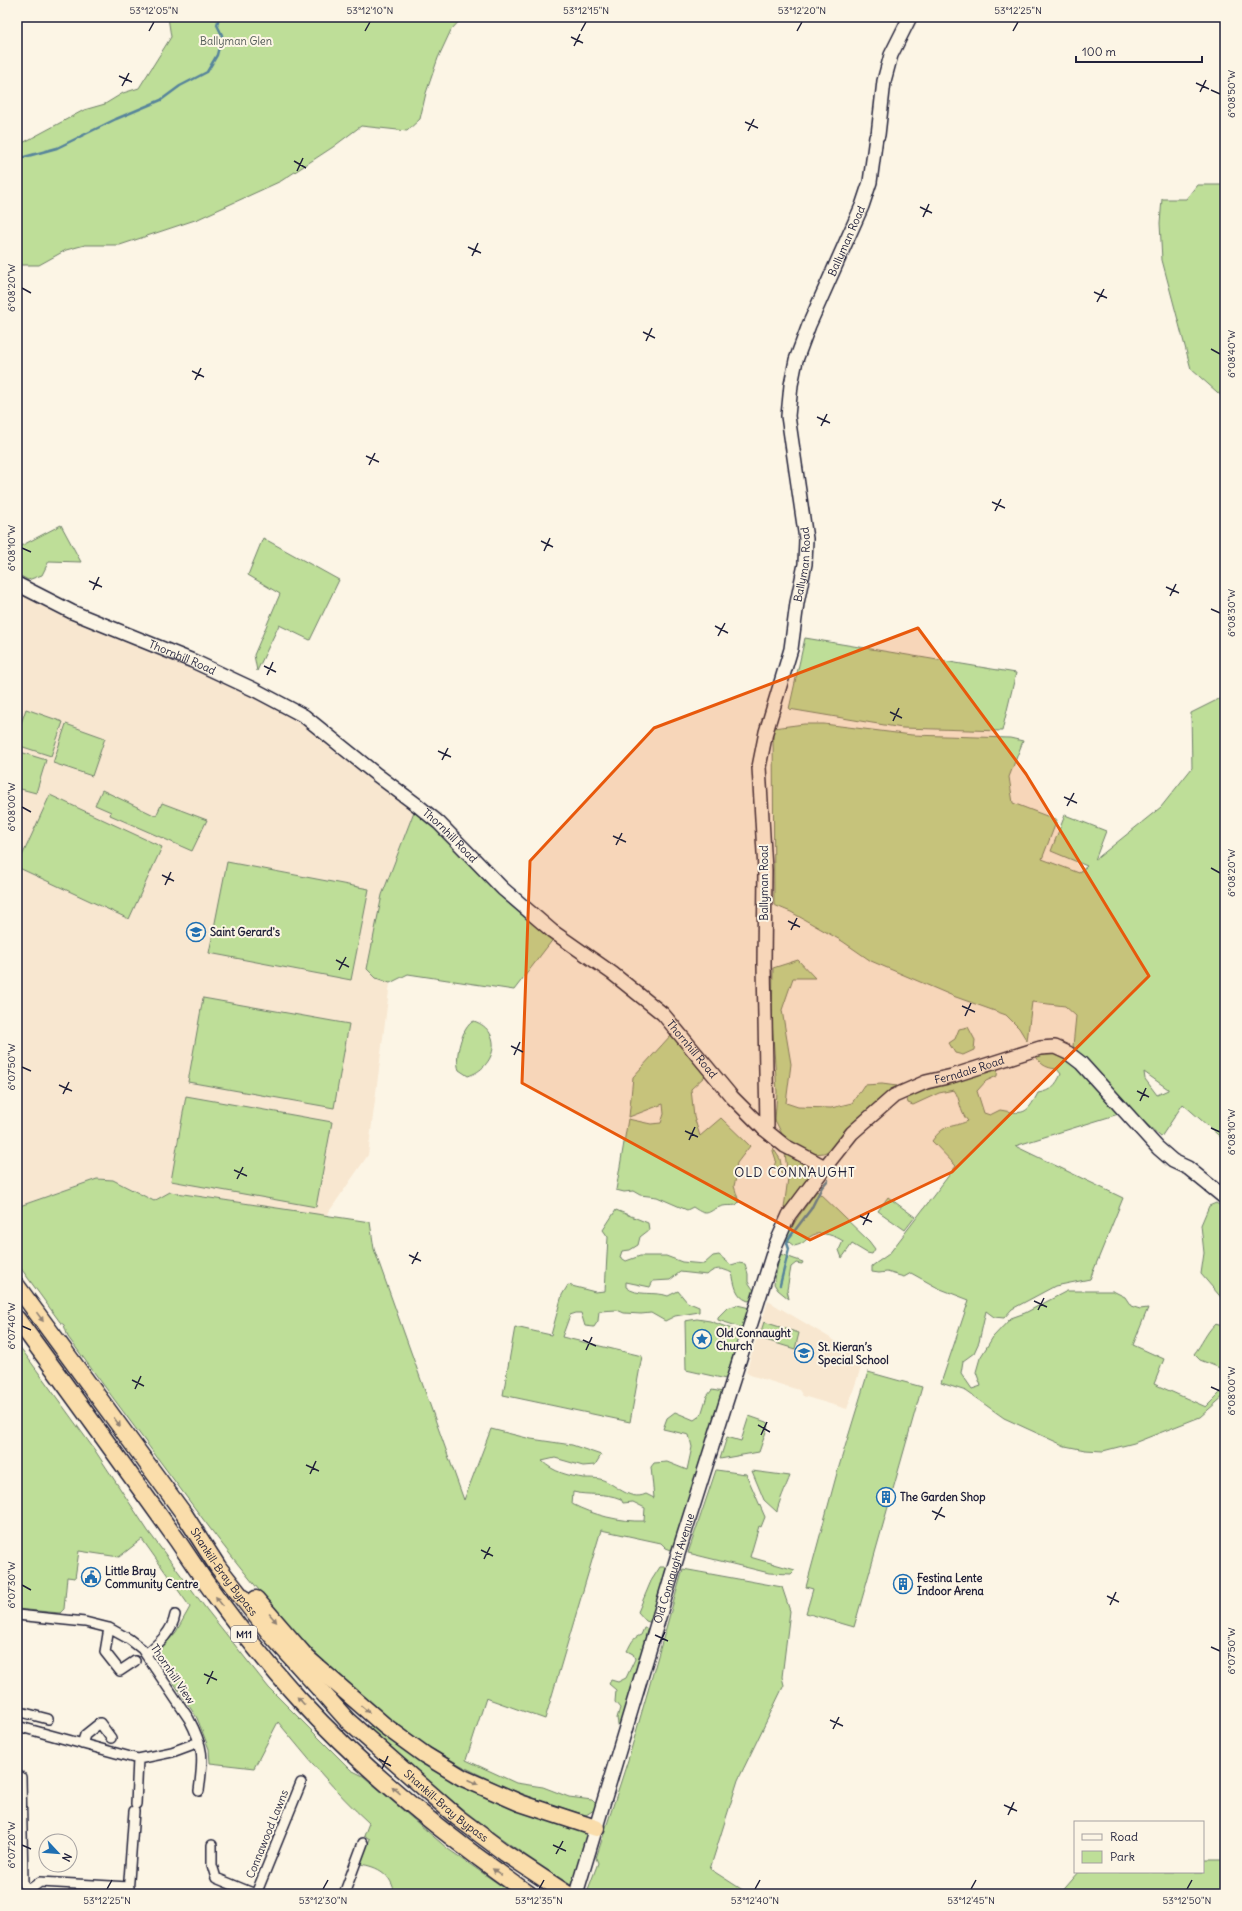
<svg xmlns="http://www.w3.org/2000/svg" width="1242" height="1911" font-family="Delius,sans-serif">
<rect width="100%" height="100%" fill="#fcf5e5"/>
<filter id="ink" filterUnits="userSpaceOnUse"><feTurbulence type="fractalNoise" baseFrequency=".025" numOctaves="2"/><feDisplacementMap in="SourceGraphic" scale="8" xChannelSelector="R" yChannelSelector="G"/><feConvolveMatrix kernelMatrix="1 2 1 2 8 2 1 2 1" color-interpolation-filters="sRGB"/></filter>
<g filter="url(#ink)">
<path fill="#f8e7d0" d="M17,589L71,615L254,695L298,716L415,809L382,895L376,978L390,983L368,1155L326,1216L170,1192L155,1201L113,1180L97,1179L17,1207Z
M768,1301L864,1358L847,1409L803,1396L799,1390L750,1375L746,1372Z"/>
<path fill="#bede98" stroke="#70806a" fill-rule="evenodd" d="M168,17H463L451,30L438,58L426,93L420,119L407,131L361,126L333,147L281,181L198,219L120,245H85L66,250L39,265H17V146L84,110L105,104L123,93L139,88L171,37Z
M1197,185H1225V399L1191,369L1162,260L1160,223L1162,199H1186Z
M61,525L81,562L49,561L42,575L28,580L17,574V548Z
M263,538L339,580L310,640L279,625L257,671L254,655L280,594L248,575Z
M805,638L1016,673L1002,731L902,728L789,709Z
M1225,696V1141L1183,1104L1161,1137L1131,1110L1073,1046L1076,1016L1065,1006L1032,1002L1027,1041L1019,1028L1006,1015L953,996L871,961L842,941L791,912L774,905L773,728L804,724H824L912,735L1010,738L1023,741L1009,777L1013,803L1057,820L1042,859L1079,873L1087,866L1051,851L1065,815L1106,831L1095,860L1161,807L1192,768L1191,713ZM1144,1072L1168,1089V1090L1157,1095L1145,1079Z
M26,709L63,722L51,756L17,745V735Z
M66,724L105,738L92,776L53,763Z
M17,751L46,760L36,793L17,788Z
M102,790L156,816L162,803L207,820L192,851L110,815L111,812L95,805Z
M50,795L162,847L129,919L17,867Z
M415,809L554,938L514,990L408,974L390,983L376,978L367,969L382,895Z
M227,862L369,889L351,980L209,953Z
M798,960L815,978H793L782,1010L791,1064L786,1103L798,1107L831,1108L852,1103L864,1085L882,1084L897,1086L891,1089L888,1095L860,1117L832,1149L824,1153L814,1154L797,1147L782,1134L775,1120L777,1092L772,1022L773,968Z
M203,998L349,1024L334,1108L188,1082Z
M474,1021C505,1032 495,1068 468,1076L459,1070C454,1058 462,1026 474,1021Z
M968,1027L975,1040L974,1050L963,1055L955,1053L949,1043L955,1039L959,1029Z
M671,1035L705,1076L691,1089L694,1117L700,1136L721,1118L750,1146L737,1163L735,1172L736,1178L734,1186L739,1202L736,1205C731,1206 727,1205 723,1206C707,1210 710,1219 693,1207L687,1210L657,1197L640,1195L633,1191L624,1192L616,1190L628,1119L651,1124L661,1123L664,1114L663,1104L629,1117L633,1077Z
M1046,1051L1065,1055L1125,1112L1015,1146L1123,1198L1090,1279L1055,1286L1012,1309L1004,1318L994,1317L986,1311L979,1342L974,1353L963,1361L961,1373L972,1389L981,1386L976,1372L980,1358L993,1337L1011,1318L1025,1313L1067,1291H1113L1125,1297L1131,1306L1140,1309L1148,1308L1133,1345L1164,1359L1154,1384L1206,1407L1225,1388V1395L1200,1417L1134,1443L1103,1451L1085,1450L1065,1446L1004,1418L966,1391L941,1383L969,1300L938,1288L911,1273L904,1277L887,1272L879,1273L872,1272V1266L889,1254L956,1166L932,1141C945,1123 949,1129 968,1121C959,1112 961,1099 954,1090L939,1093L913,1105L908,1103L906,1096L957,1081L998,1065L997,1076L986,1081L977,1091L984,1113L990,1115L1000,1110C1023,1114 1026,1116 1038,1093C1051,1091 1056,1085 1061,1074L1057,1069C1045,1068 1039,1064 1034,1052Z
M186,1096L332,1122L316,1207L171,1181Z
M773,1148L780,1159L783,1175L774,1167L776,1160L773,1151Z
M785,1153L809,1166C813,1182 797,1196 788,1207L784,1208L788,1178Z
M97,1179L113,1180L154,1201L170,1192L370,1222L374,1249L464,1500L491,1429L531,1439L572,1445L601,1455L595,1465L583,1466L555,1458L542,1461C553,1472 569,1476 584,1478C590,1478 595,1478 600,1479C615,1483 629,1502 646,1494L654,1498L651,1467L654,1463L667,1462L687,1470L692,1447L689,1435L663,1429L667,1418L675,1412L694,1420L701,1415L707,1396L712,1390L723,1392L674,1551L666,1548L661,1543L601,1530L545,1719L486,1698L466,1760L516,1783L543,1787L569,1797L592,1800L596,1804L594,1810L586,1815C525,1798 468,1773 415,1738C404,1731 394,1722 383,1714C304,1651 242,1572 182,1491C144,1440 106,1388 68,1337L64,1325L60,1322L17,1263V1207ZM573,1492C589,1496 604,1492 621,1499L623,1503L633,1502L645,1508L644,1521C620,1522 593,1515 572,1504Z
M817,1191L869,1241L875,1249L872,1254L867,1253L852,1244L842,1258L839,1250L843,1241C836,1236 821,1231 813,1235C804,1240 805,1244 794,1246L785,1239L798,1217Z
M888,1197L915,1217L905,1230L878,1211Z
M1216,1203L1225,1209V1302L1201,1274L1204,1253L1201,1225L1209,1206Z
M616,1210L648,1223L649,1230L640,1237L638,1245L630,1250L622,1251L620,1257L626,1261L640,1256H666L682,1262L704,1264L713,1256L719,1255L731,1265L738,1263L745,1264L748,1274V1282L755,1292L753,1299L748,1301C735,1296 735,1285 732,1273C722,1268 715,1267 707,1275L680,1272L670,1280L653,1281L650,1287L626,1282V1287C637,1297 655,1291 668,1296L678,1291L687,1302L699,1307V1312L675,1316L665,1321L651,1313L641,1314L624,1313L617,1310L599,1311L598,1321L594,1327L585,1326L581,1313H576L570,1315L562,1337L642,1356L630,1422L503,1395L515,1327L551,1335L562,1295L568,1285L595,1292L605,1291L608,1237L603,1230Z
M780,1254L803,1262L802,1264L796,1263L791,1267L787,1290L789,1299L778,1290L774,1284Z
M737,1305L750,1308L743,1328L718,1320V1317L727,1308Z
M697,1319L710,1321L740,1332L726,1379L686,1370L685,1321Z
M764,1322L799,1333L795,1349L759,1338Z
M1215,1324L1223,1326L1225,1328V1370L1200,1360L1194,1354C1202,1344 1206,1333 1215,1324Z
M17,1343L94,1449L148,1531L207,1610L269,1688L351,1770L363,1776L448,1849L513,1894H395C391,1874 379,1867 360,1864L370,1839L364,1836L369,1823C335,1792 307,1757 278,1722L254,1768L210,1763L209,1749L197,1718L156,1656L159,1651L176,1632L190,1607L142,1539L119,1557L79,1551L75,1578L67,1577L64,1609L60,1613L17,1609Z
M868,1372L922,1387L854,1627L806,1613L813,1589L806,1587L837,1473Z
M749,1416L769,1423L759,1452L720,1459L727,1437L741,1441Z
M716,1470L746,1474L765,1517L761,1527L759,1526L750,1557L795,1570L791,1574L769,1573L688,1553Z
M752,1471L790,1476C787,1484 777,1506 777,1512L764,1500Z
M660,1567H670L652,1623L646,1621L638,1612L651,1581Z
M683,1569L782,1587L790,1611L782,1677L784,1685L738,1780L710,1869L749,1894H591L587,1892L598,1863L596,1858L628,1760Z
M644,1628L650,1629L619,1730L617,1718L620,1708L615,1702L616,1690L609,1684L611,1680L618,1682L626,1678L635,1659L633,1654L627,1651C631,1644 632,1638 641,1635Z
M374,1724L424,1758L593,1832L574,1887C525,1856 476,1822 432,1784C410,1765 390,1746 367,1728Z
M1203,1860H1225V1894H1060L1079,1872H1203Z"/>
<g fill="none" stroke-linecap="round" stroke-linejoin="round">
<path stroke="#57849b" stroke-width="2.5" d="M17,159L57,148L116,119L161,100L180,86L207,72L217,55L222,35L217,25L219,17
M780,1285L789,1249L787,1243L789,1238L811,1209L822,1187L828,1180"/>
<defs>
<path id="street" d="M17,1615L85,1622L109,1628
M146,1654C159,1643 172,1632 175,1615
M135,1661L120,1671L105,1652L109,1628L129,1639L142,1649L189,1719C205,1749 203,1759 199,1791
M17,1711L48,1719
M17,1726L138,1759L172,1752L199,1742
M82,1744L85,1735L100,1723L111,1738
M21,1777L23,1884L29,1890
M136,1804L138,1759
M212,1845V1865L216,1878L255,1894
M26,1894L29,1890L40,1882L129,1887
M128,1894L134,1811
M256,1894L301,1783
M344,1894L363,1843"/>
<g id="secondary">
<path id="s1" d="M17,584L72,612L193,661L255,690L304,716L377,775L417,805L439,823L503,889L552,931L612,973L663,1014L732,1097L764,1129L785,1146L825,1167"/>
<path id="s2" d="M764,1129L767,1125L764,964L765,870L759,767L766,732L791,649L797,603L805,564L806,539L788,416L791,385L796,360L809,325L862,206L870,182L876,137L878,135L884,81L891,55L910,17"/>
<path id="s3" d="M576,1894L678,1554L776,1244L789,1215L825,1167L852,1133L894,1096L926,1082L952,1076L1040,1048L1055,1047L1068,1053L1081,1063L1158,1148L1173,1161L1188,1168L1225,1198"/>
</g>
<g id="highway">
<path id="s4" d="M17,1286L184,1514L218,1567L272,1636L348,1721L457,1817L505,1853L567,1894"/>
<path d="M17,1319C71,1392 124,1466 177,1540C190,1559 203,1579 217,1598C243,1633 271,1668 300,1700C366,1772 450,1839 529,1894"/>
<path d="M256,1599L307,1658L385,1726L425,1755L463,1778L520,1803L596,1828"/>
</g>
</defs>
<use href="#street" stroke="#22223b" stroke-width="12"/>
<use href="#secondary" stroke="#22223b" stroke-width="16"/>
<use href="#highway" stroke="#22223b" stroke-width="19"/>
<use href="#street" stroke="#fcf5e5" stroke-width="9"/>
<use href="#secondary" stroke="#fcf5e5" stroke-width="13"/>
<use href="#highway" stroke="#faddab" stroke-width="16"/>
</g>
<defs><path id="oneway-solid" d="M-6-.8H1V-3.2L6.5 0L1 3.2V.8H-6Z"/></defs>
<g fill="#8e8073">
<use href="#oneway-solid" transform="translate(40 1317) rotate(54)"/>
<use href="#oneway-solid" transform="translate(117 1422) rotate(54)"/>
<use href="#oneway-solid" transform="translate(219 1601) rotate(-127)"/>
<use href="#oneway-solid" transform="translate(273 1618) rotate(49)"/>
<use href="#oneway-solid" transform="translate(301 1701) rotate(-133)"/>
<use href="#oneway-solid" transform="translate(365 1709) rotate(40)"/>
<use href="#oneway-solid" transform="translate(473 1782) rotate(24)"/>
<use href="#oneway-solid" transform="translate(396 1790) rotate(-140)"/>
<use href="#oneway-solid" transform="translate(497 1872) rotate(-145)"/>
</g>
</g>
<path fill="#e8590c" fill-opacity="0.2" stroke="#e8590c" stroke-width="3" stroke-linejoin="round" d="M918,628L1026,774L1149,976L952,1172L810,1240L522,1083L530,861L654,728Z"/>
<path fill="none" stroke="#22223b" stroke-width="1.5" d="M149,31L154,22M365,31L370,22M581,31L586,22M797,31L802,22M1013,31L1018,22M571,37L583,43M574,46L580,34M119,76L132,82M1196,83L1209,89M122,86L129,73M1211,90L1220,94M1200,92L1206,80M745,122L758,128M748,131L754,119M294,161L306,168M297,171L303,158M920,207L932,213M923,217L929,204M468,247L481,253M472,256L478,243M22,288L31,293M1094,292L1107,298M1097,302L1104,289M643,332L655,338M646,341L652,328M1211,349L1220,354M192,371L204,377M195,380L201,368M817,417L830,423M821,426L827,414M366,456L379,462M369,465L375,453M992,502L1005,508M995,511L1001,499M541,541L553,547M22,548L31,552M544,551L550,538M89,581L102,587M1166,587L1179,593M93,590L99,577M1170,596L1176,584M1211,609L1220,613M715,626L728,633M718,636L725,623M264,666L276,672M267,675L273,662M890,712L902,718M893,721L899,708M438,751L451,757M442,760L448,748M1064,797L1077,803M1067,806L1074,793M22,807L31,812M613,836L626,842M616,845L622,833M1211,868L1220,873M162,875L174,881M165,885L171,872M788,921L800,927M791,930L797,918M336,960L349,967M339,970L346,957M962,1006L975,1012M965,1016L971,1003M511,1046L523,1052M514,1055L520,1042M22,1067L31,1071M59,1085L72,1091M1137,1091L1149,1097M63,1094L69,1082M1140,1101L1146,1088M1211,1128L1220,1132M685,1131L698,1137M689,1140L695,1127M234,1170L247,1176M237,1179L243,1167M860,1216L872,1222M863,1225L869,1213M409,1255L421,1261M412,1264L418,1252M1034,1301L1047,1307M1038,1310L1044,1298M22,1326L31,1330M583,1340L596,1346M586,1350L592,1337M132,1380L144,1386M1211,1387L1220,1391M135,1389L141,1376M758,1425L770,1432M761,1435L767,1422M306,1465L319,1471M310,1474L316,1461M932,1511L945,1517M935,1520L942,1507M481,1550L493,1556M484,1559L490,1547M22,1585L31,1590M1107,1596L1119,1602M1110,1605L1116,1592M655,1635L668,1641M659,1644L665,1632M1211,1647L1220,1651M204,1674L217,1680M207,1684L213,1671M830,1720L843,1726M833,1729L839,1717M379,1759L391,1766M382,1769L388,1756M1004,1805L1017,1811M1008,1815L1014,1802M22,1845L31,1849M553,1845L566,1851M556,1854L563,1841M107,1889L112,1880M323,1889L328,1880M539,1889L544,1880M755,1889L760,1880M971,1889L976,1880M1187,1889L1192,1880"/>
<defs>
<symbol id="school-ring" viewBox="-11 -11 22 22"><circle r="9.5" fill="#fcf5e5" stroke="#1f6fb2" stroke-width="1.5"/><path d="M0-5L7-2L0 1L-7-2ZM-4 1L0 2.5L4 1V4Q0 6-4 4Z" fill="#1f6fb2"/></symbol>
<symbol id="sight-ring" viewBox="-11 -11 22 22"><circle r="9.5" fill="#fcf5e5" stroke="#1f6fb2" stroke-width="1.5"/><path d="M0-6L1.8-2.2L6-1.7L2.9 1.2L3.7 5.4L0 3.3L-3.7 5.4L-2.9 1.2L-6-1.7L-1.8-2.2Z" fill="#1f6fb2"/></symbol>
<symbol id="building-ring" viewBox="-11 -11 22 22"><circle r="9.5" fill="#fcf5e5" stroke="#1f6fb2" stroke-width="1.5"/><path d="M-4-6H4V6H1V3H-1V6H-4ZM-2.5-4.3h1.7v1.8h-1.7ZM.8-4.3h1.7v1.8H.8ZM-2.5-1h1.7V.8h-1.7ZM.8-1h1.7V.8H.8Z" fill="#1f6fb2"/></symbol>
<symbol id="civic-ring" viewBox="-11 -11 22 22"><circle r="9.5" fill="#fcf5e5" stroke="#1f6fb2" stroke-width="1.5"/><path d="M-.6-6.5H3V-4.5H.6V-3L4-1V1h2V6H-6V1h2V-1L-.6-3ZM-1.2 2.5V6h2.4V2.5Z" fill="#1f6fb2"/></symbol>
</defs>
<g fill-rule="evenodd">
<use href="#school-ring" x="185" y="921" width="22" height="22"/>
<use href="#sight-ring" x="691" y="1328" width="22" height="22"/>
<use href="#school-ring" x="793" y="1342" width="22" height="22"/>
<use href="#building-ring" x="875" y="1486" width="22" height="22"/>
<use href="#civic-ring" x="80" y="1566" width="22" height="22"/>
<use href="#building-ring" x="892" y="1573" width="22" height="22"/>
</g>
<g text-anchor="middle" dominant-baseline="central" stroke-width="4" stroke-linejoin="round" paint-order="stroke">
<rect fill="#fcf5e5" stroke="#63616e" stroke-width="1" x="231" y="1626" width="26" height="16" rx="3"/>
<g font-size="10" font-weight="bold" fill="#22223b">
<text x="244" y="1634">M11</text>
</g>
<g font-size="11" fill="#515a57" stroke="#fcf5e5">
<text x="236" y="41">Ballyman Glen</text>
</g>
<g font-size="11" fill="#22223b" stroke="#fcf5e5">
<text stroke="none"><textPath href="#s2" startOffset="907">Ballyman Road</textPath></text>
<text stroke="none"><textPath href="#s2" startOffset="571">Ballyman Road</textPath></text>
<text stroke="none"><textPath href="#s1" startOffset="181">Thornhill Road</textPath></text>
<text stroke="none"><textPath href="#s1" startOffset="505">Thornhill Road</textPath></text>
<text transform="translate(764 883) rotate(-90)">Ballyman Road</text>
<text stroke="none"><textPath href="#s1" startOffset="829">Thornhill Road</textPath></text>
<text stroke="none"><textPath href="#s3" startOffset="951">Ferndale Road</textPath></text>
<text stroke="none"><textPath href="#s3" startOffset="340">Old Connaught Avenue</textPath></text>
<text stroke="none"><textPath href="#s4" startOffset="353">Shankill-Bray Bypass</textPath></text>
<text transform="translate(173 1674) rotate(56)">Thornhill View</text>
<text stroke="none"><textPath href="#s4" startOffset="677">Shankill-Bray Bypass</textPath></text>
<text transform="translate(267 1834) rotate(-68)">Connawood Lawns</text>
</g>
<g font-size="11" font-weight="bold" fill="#22223b" stroke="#fcf5e5" text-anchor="start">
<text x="210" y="932">Saint Gerard's</text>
<text x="716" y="1333">Old Connaught<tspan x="716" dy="13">Church</tspan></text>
<text x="818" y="1347">St. Kieran’s<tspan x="818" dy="13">Special School</tspan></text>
<text x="900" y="1497">The Garden Shop</text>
<text x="105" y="1571">Little Bray<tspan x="105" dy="13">Community Centre</tspan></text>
<text x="917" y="1578">Festina Lente<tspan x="917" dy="13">Indoor Arena</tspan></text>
</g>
<g font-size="13" letter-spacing="1" fill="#22223b" stroke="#fcf5e5">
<text x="795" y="1172">OLD CONNAUGHT</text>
</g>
</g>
<rect width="1242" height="1911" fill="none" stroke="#fcf5e5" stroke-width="44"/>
<rect x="1074" y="1821" width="130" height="52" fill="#fcf5e5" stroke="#a5a1a1"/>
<rect x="1082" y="1834" width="20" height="6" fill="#fcf5e5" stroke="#a5a1a1"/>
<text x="1110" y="1841" font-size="12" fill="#22223b">Road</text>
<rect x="1082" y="1851" width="20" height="12" fill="#bede98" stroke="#a5a1a1"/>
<text x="1110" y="1861" font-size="12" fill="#22223b">Park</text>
<g transform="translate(58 1853) rotate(116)"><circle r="19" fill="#fcf5e5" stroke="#a5a1a1"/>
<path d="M0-3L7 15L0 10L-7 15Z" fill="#1f6fb2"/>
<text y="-6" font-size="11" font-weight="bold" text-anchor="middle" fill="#22223b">N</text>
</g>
<path d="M1076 56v6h126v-6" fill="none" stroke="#22223b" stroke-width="2"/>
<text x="1082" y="56" font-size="12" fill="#22223b" stroke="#fcf5e5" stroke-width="3" paint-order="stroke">100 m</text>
<rect x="22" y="22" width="1198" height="1867" fill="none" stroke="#22223b" stroke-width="1.5"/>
<g font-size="10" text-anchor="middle" fill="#22223b">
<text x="154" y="14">53°12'05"N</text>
<text x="370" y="14">53°12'10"N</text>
<text x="586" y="14">53°12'15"N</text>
<text x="802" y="14">53°12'20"N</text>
<text x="1018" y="14">53°12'25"N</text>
<text transform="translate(1231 94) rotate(-90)" y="4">6°08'50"W</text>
<text transform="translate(11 288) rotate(-90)" y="4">6°08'20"W</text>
<text transform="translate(1231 354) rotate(-90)" y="4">6°08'40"W</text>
<text transform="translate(11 548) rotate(-90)" y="4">6°08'10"W</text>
<text transform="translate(1231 613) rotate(-90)" y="4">6°08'30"W</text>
<text transform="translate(11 807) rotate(-90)" y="4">6°08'00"W</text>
<text transform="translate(1231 873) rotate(-90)" y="4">6°08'20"W</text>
<text transform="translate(11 1067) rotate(-90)" y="4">6°07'50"W</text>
<text transform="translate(1231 1132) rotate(-90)" y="4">6°08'10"W</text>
<text transform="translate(11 1326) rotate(-90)" y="4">6°07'40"W</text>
<text transform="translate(1231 1391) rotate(-90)" y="4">6°08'00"W</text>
<text transform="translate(11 1585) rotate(-90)" y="4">6°07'30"W</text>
<text transform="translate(1231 1651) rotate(-90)" y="4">6°07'50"W</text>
<text transform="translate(11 1845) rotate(-90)" y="4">6°07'20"W</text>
<text x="107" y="1904">53°12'25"N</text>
<text x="323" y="1904">53°12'30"N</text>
<text x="539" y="1904">53°12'35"N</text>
<text x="755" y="1904">53°12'40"N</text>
<text x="971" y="1904">53°12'45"N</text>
<text x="1187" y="1904">53°12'50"N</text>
</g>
</svg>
